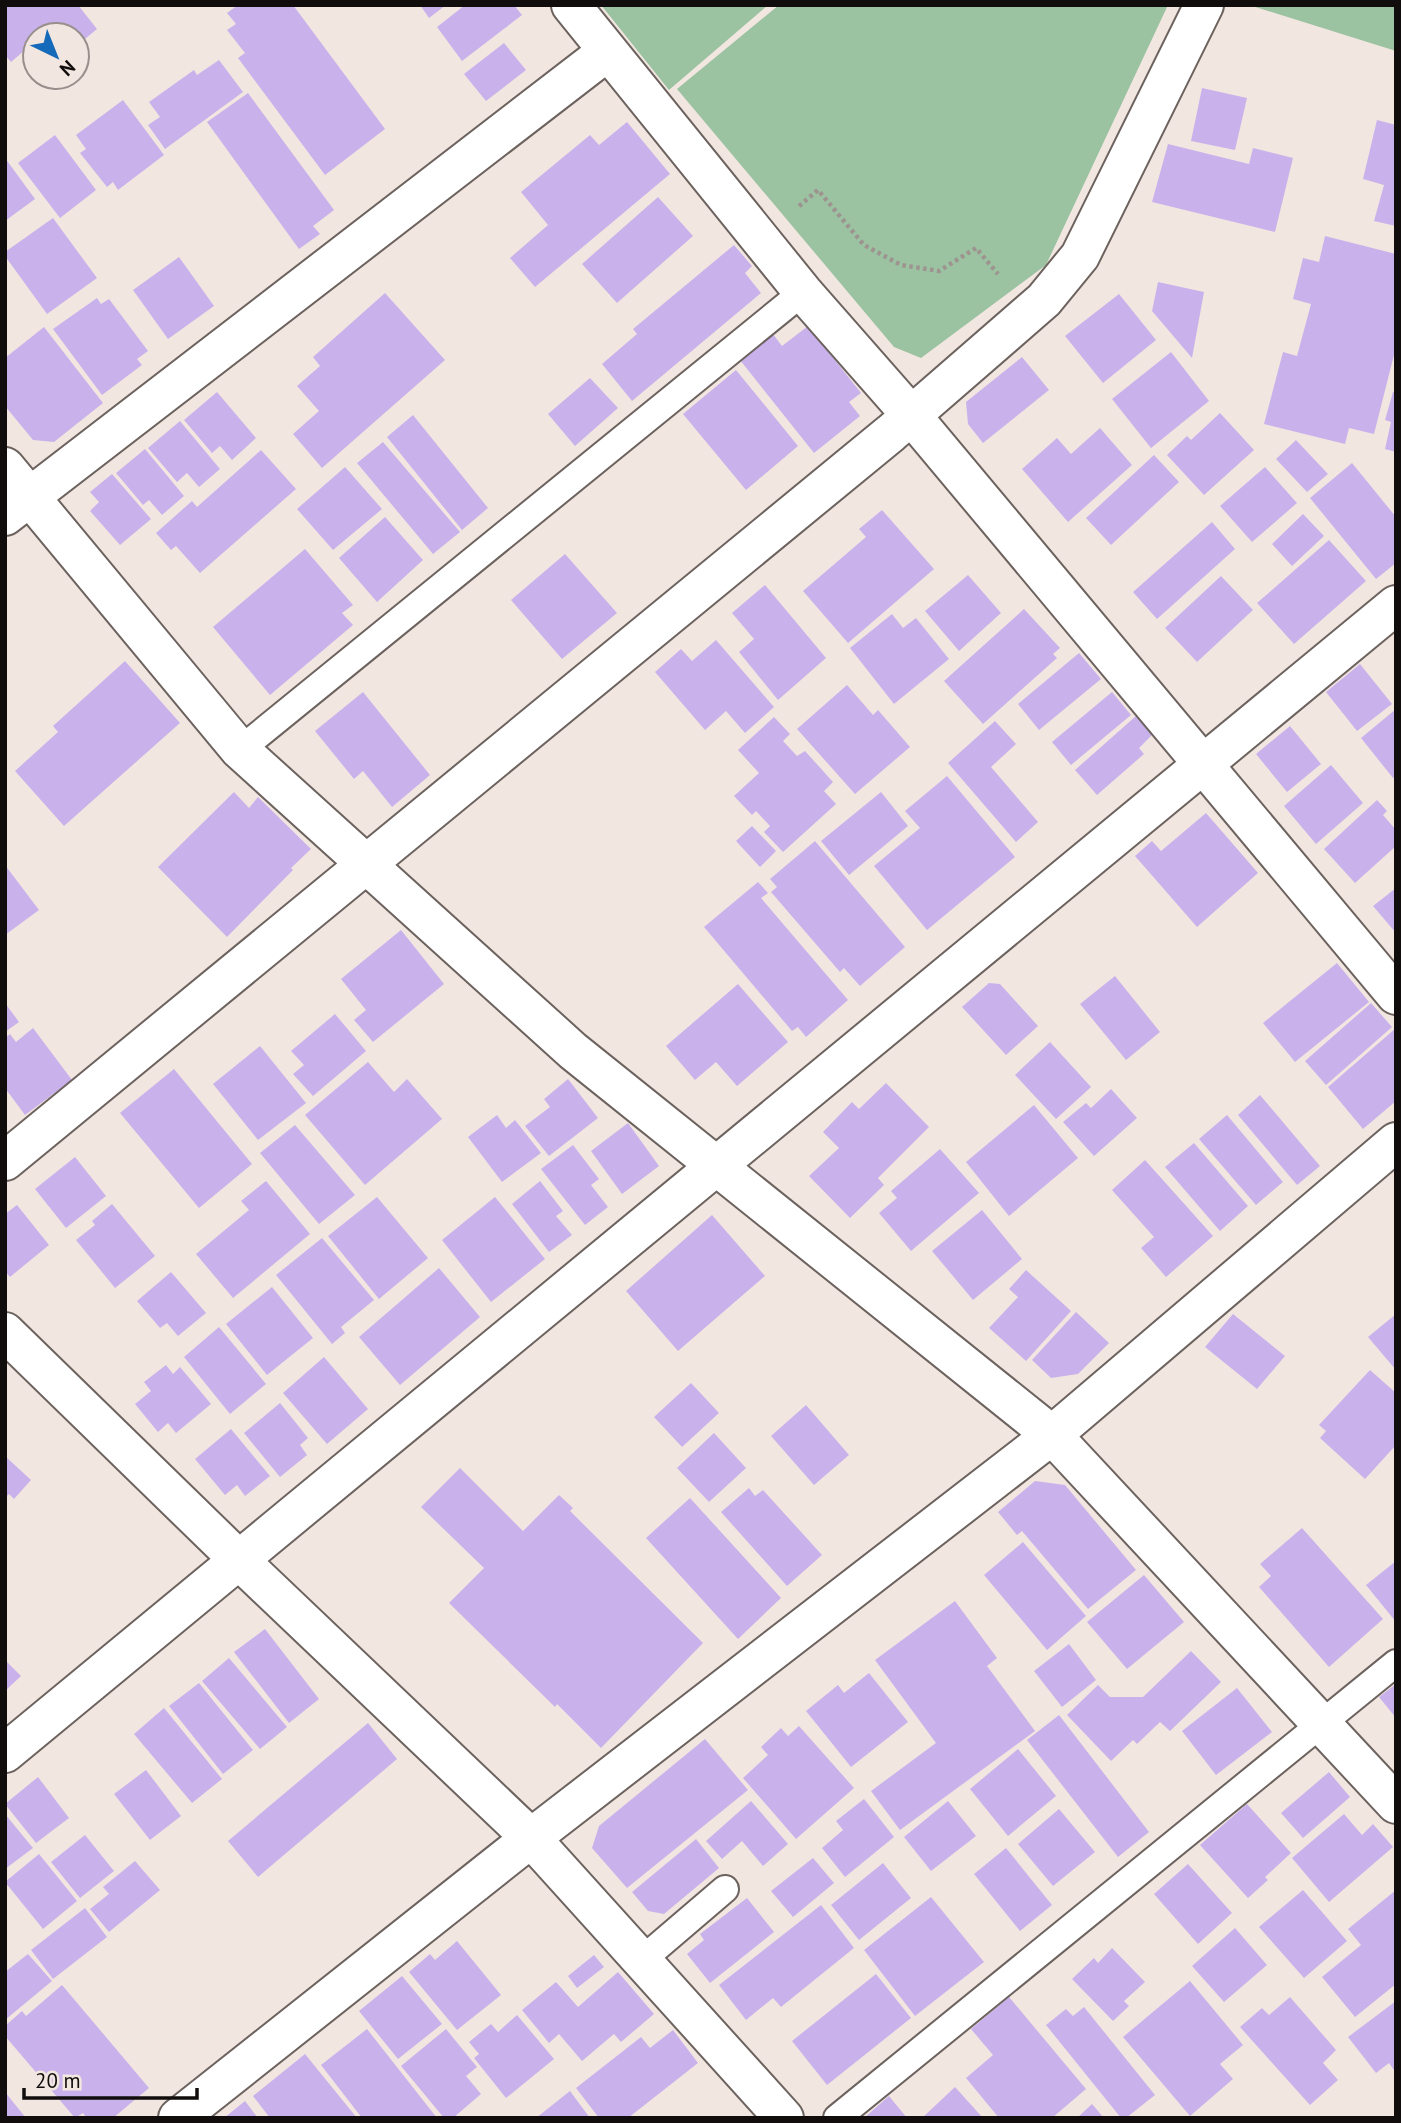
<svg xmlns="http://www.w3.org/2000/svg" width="1401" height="2123" font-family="'PT Sans',sans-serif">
<rect width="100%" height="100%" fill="#f2e6e1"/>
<path fill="#9bc2a1" d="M601,5H768L669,90Z
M779,5H1168L1046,265L921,358L894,347L677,89Z
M1249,5H1396V51Z"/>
<path fill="#c9b2eb" d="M5,5H78L97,29L80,43L77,35H35V56L32,59L25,50L11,62L5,55Z
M238,5H293L385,129L325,175L238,58L245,53L227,30L236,24L227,13Z
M420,5H446L429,18Z
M465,5H514L522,15L462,61L437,27Z
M504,43L526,70L486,101L464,74Z
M219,60L243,92L165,149L148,125L160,117L149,102L194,70L197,75Z
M1202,88L1247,98L1235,150L1191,141Z
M248,93L334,210L313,226L320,234L299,249L207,122Z
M123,100L164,155L118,190L113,182L107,187L80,153L86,149L76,135Z
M1377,120L1396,125V226L1374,221L1384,185L1363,179Z
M627,122L670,174L535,287L510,258L548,225L521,192L590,135L599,145Z
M55,135L96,190L60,218L18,163Z
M1168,144L1249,164L1253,148L1293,158L1275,232L1152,202Z
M5,158L35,199L5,221Z
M658,197L693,236L617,303L582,264Z
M53,218L97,278L47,314L5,256V252Z
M1325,236L1396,254V347L1374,434L1349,428L1345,444L1264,424L1283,352L1297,356L1311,304L1293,299L1303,258L1319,262Z
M734,245L752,266L745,273L761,293L632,401L602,364L637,334L633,329Z
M179,257L214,306L168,339L133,290Z
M1158,282L1204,292L1192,358L1152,311Z
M385,293L445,360L322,468L293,434L319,411L297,386L320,366L313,357Z
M1119,294L1156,340L1103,383L1065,336Z
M97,298L101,304L109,299L148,351L137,359L142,365L102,395L53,329Z
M808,326L861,393L849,402L860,416L814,453L740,360L773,334L782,346Z
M44,327L103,403L54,442L33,440L5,406V358Z
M1171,352L1209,401L1151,448L1112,399Z
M1022,357L1049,390L983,443L968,424L966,402Z
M736,370L798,446L746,490L683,414Z
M590,378L618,408L575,446L548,414Z
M217,392L256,438L232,460L220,446L212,453L184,420Z
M1393,392H1396V452L1385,449L1391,422L1385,420Z
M1220,413L1254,450L1204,495L1167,455L1187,436L1191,440Z
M413,415L488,508L462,530L387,437Z
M180,421L220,469L199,487L187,473L177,482L148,448Z
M1100,428L1132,465L1068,522L1022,469L1057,438L1071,454Z
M1296,440L1328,474L1307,492L1276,459Z
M383,442L460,532L433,554L357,463Z
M145,449L184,496L162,515L149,500L143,505L116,473Z
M261,450L296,489L200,573L176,546L171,550L156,533L192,501L197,507Z
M1154,455L1179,482L1111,545L1086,518Z
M1352,463L1396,517V563L1376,579L1310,498Z
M345,467L382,509L333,550L297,509Z
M1265,467L1297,503L1252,542L1220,506Z
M112,474L151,519L120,545L90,511L99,502L90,492Z
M882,510L934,569L848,643L803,591L866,537L859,529Z
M1303,514L1324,536L1292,566L1272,544Z
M385,517L423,560L377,602L339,558Z
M1212,522L1235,549L1157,619L1133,592Z
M1329,540L1366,581L1294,644L1257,603Z
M305,549L353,605L342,613L353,625L270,695L213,627Z
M565,554L617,613L562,659L511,600Z
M968,575L1001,613L959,651L925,611Z
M1221,576L1253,610L1197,662L1165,628Z
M765,585L826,658L778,700L739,652L754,639L732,613Z
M1024,609L1060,648L1053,654L1057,658L983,724L944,681Z
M892,614L903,628L916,618L949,659L894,704L850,648Z
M716,640L774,707L745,733L726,711L705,730L655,672L681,649L692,661Z
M1079,653L1101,679L1039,730L1018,704Z
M125,661L180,723L64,826L15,771L58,732L53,726Z
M1360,664L1392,704L1357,731L1326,692Z
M847,685L873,715L878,710L910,747L855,794L797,729Z
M363,692L430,775L392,807L363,771L354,779L315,731Z
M1112,692L1131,715L1071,765L1052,742Z
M1396,709V776L1393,778L1361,738Z
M1136,716L1152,735L1139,748L1144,754L1097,795L1075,770Z
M774,717L790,734L783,741L797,756L805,751L833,782L824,791L836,804L783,852L764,832L770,826L756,811L752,815L734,796L759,773L738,750Z
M995,721L1016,744L991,767L1038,822L1016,842L948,763Z
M1290,726L1321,764L1287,792L1256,754Z
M1331,765L1363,803L1316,844L1284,806Z
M947,776L1015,857L927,930L874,866L920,828L905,811Z
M234,792L249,808L258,797L311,849L291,868L293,870L227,937L158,867Z
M881,792L908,826L849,875L821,841Z
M1377,800L1387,811L1383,815L1396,830V846L1355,883L1324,849Z
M1206,813L1258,873L1197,927L1135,856L1152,841L1161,851Z
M752,826L776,851L760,867L736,841Z
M815,841L905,947L860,986L844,968L840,972L771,892L777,887L770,879Z
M5,865L39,910L5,935Z
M758,882L768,893L761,898L848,1000L806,1037L798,1027L792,1031L704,927Z
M1396,888V933L1373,906Z
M401,930L444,984L373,1042L354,1020L366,1010L341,979Z
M1337,963L1369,1002L1295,1062L1263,1023Z
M1115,976L1160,1032L1126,1060L1080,1004Z
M989,983L1000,984L1038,1026L1006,1055L962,1007Z
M738,984L788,1042L737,1086L716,1062L695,1080L666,1046Z
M5,1003L19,1022L5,1032Z
M1371,1003L1392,1027L1326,1085L1305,1061Z
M335,1014L366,1051L313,1096L293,1074L304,1065L291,1051Z
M33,1028L72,1080L25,1115L5,1088V1038L10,1034L16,1042Z
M1396,1028V1101L1363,1129L1328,1087Z
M1050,1042L1091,1087L1056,1119L1015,1075Z
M260,1046L306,1103L258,1140L213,1084Z
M368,1062L394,1092L407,1079L442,1119L365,1185L305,1115Z
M174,1069L252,1164L199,1208L120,1113Z
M568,1079L598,1118L549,1156L525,1126L550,1107L544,1099Z
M886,1083L929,1127L878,1178L884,1185L850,1218L809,1176L839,1148L823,1132L852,1102L859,1109Z
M1111,1089L1137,1118L1094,1156L1063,1122L1086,1103L1091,1108Z
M1260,1095L1320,1166L1297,1185L1238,1115Z
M1034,1105L1078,1158L1009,1216L966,1162Z
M497,1115L506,1128L515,1120L541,1153L502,1182L468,1137Z
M1227,1115L1283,1182L1256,1205L1199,1139Z
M628,1123L659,1166L622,1194L591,1151Z
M295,1125L355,1195L319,1224L260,1153Z
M1194,1143L1248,1206L1220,1231L1165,1167Z
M573,1145L599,1179L591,1185L608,1207L585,1225L541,1169Z
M940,1149L979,1193L911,1251L879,1213L897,1198L891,1191Z
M75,1157L106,1196L66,1228L35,1189Z
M1145,1160L1213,1236L1166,1277L1141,1248L1154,1237L1112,1190Z
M266,1181L310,1234L233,1298L196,1254L249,1210L241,1201Z
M540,1181L563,1211L556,1216L572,1235L549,1252L512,1204Z
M377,1197L428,1258L379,1299L328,1236Z
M495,1197L545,1259L491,1302L442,1240Z
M112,1204L155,1256L115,1288L76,1240L95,1225L92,1221Z
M17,1205L49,1245L10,1277L5,1271V1214Z
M982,1210L1022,1259L973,1300L932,1251Z
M712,1215L765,1276L678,1351L626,1291Z
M322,1238L374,1300L341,1327L345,1333L332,1344L276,1275Z
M439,1268L480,1317L400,1385L359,1337Z
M1026,1270L1071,1311L1026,1361L989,1328L1018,1297L1009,1289Z
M171,1272L206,1313L178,1336L167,1323L160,1328L137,1301Z
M272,1287L313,1338L267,1375L226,1324Z
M1076,1312L1109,1343L1078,1374L1051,1378L1032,1360Z
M1233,1314L1285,1356L1257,1389L1205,1347Z
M1396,1314V1370L1368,1337Z
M219,1327L266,1384L230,1414L184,1357Z
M324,1357L368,1409L327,1444L283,1393Z
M166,1365L173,1374L180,1367L211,1404L176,1433L168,1423L158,1432L135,1404L151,1391L144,1382Z
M1370,1370L1396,1393V1445L1365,1479L1320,1438L1326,1431L1319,1425Z
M691,1383L719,1413L682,1447L654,1417Z
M280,1403L308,1438L300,1445L307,1455L280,1477L244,1433Z
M806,1405L849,1455L814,1485L771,1436Z
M231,1429L270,1476L245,1496L237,1485L225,1495L195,1459Z
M714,1433L746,1468L709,1502L677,1468Z
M5,1456L31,1480L14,1499L9,1494L5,1498Z
M460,1468L523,1531L559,1495L573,1508L570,1511L703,1643L601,1748L557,1704L555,1707L449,1603L484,1568L421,1507Z
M1035,1481L1065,1485L1136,1570L1088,1609L1022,1531L1017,1535L998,1512Z
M749,1488L755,1496L763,1490L822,1555L787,1586L721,1512Z
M690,1498L781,1598L738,1639L646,1538Z
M1302,1528L1383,1619L1329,1667L1259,1587L1271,1576L1260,1564Z
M1023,1542L1086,1616L1047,1650L984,1575Z
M1396,1561V1622L1366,1585Z
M1144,1575L1184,1622L1127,1669L1087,1622Z
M955,1601L997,1658L987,1666L1035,1731L900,1830L871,1791L936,1743L875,1660Z
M265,1629L319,1699L289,1723L234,1652Z
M1069,1644L1096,1680L1062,1707L1034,1671Z
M1191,1651L1221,1682L1170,1731L1160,1722L1137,1744L1133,1740L1111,1761L1067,1715L1098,1685L1110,1697H1143Z
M229,1658L287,1727L260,1749L202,1681Z
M5,1660L21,1676L5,1691Z
M869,1673L908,1722L851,1767L806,1711L838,1685L844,1693Z
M199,1683L253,1750L223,1774L169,1706Z
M1396,1684V1718L1379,1697Z
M1237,1688L1272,1732L1216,1775L1182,1731Z
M164,1708L222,1779L192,1803L134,1734Z
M1059,1715L1149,1832L1118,1857L1027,1740Z
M368,1723L397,1759L258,1877L228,1841Z
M799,1726L854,1788L796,1839L743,1778L768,1755L761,1747L781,1728L788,1736Z
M705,1739L748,1790L627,1888L592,1848L599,1826Z
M1018,1749L1056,1796L1008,1836L970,1789Z
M146,1770L181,1816L150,1840L114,1794Z
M1329,1772L1350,1797L1303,1838L1281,1813Z
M38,1777L69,1818L36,1843L5,1804Z
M864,1799L894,1837L845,1877L822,1848L843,1830L836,1821Z
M751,1801L788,1844L763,1866L742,1841L722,1859L706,1841Z
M948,1801L976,1836L931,1871L904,1837Z
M1247,1804L1291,1853L1265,1877L1268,1880L1248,1898L1200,1845Z
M1059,1809L1095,1852L1053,1886L1018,1844Z
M5,1814L33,1848L5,1869Z
M1344,1814L1362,1835L1373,1824L1393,1847L1329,1902L1292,1858Z
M85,1835L114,1871L80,1898L51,1862Z
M696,1839L719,1868L664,1914L648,1911L632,1892Z
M1006,1848L1052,1905L1020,1931L974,1874Z
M39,1854L77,1901L43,1929L5,1882Z
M813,1858L834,1883L793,1917L771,1891Z
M135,1861L160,1890L109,1932L90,1909L109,1894L103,1887Z
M883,1863L911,1898L859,1940L831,1905Z
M1188,1864L1232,1913L1198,1944L1154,1894Z
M1303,1890L1347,1941L1304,1978L1259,1927Z
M1396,1890V1984L1355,2017L1322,1977L1361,1945L1348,1929Z
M931,1897L984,1962L915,2016L864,1950Z
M747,1898L774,1932L710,1983L687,1954L704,1940L700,1934Z
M821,1905L854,1948L781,2007L773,1998L746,2020L719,1985Z
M85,1908L107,1937L53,1979L31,1950Z
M1235,1928L1267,1965L1224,2002L1192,1966Z
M457,1941L501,1995L457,2030L409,1972L430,1954L435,1960Z
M1112,1948L1145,1982L1124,2001L1129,2006L1113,2021L1072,1979L1094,1958L1098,1963Z
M28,1954L52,1981L5,2020V1972Z
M594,1955L604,1967L577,1988L568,1976Z
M618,1972L654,2014L621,2042L614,2034L582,2061L559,2034L549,2043L522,2010L556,1982L578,2007Z
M876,1974L911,2018L827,2085L792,2041Z
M402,1976L442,2024L398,2059L359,2011Z
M1190,1981L1243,2045L1220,2064L1233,2079L1190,2116L1123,2037Z
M62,1985L149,2088L113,2118H87L83,2113L75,2118L5,2036V2026L22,2011L26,2016Z
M1009,1997L1086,2089L1052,2118H999L966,2078L993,2055L971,2029Z
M1290,1997L1336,2050L1323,2063L1338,2080L1310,2105L1240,2027L1262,2008L1269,2015Z
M1396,2001V2073L1389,2063L1376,2073L1348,2037Z
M1084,2007L1155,2095L1126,2118H1121L1046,2025L1066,2009L1073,2016Z
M517,2015L554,2059L506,2098L474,2058L479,2054L469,2042L491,2024L498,2032Z
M367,2029L437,2118H362L321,2065Z
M446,2029L477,2067L466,2076L481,2094L453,2118H444L401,2066Z
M673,2030L698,2063L628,2118H599L576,2088L641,2037L650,2048Z
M305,2054L357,2118H270L253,2096Z
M955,2087L983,2118H922Z
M570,2091L590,2118H536Z
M5,2092L26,2118H5Z
M889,2096L907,2118H864Z
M245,2101L258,2118H224Z
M1092,2104L1104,2118H1077Z"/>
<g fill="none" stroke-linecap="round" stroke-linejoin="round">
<defs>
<path id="lane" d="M240,750L803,292
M642,1960L725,1889
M837,2118L1396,1663"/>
<path id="street" d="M571,5L803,292L911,415L1396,995
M5,467L240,750L573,1051L1052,1435L1396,1804
M5,516L608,51
M5,1161L891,433L1044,300L1080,256L1204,5
M5,1332L240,1561L531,1838L784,2118
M5,1753C470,1371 930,984 1396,605
M178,2118L531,1838L1052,1435L1396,1142"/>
</defs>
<use href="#lane" stroke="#6c625e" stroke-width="30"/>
<use href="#street" stroke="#6c625e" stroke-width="42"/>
<path stroke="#9d9490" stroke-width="4.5" stroke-dasharray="3.5 3.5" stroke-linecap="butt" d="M799,206L818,190L864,245L901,265L939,271L976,248L998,274"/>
<use href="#lane" stroke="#fff" stroke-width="26"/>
<use href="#street" stroke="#fff" stroke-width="38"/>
</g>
<rect width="1401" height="2123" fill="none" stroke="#110d0c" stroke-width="14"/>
<g transform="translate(56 56) rotate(137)"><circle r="33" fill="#f2e6e1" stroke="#988f8c" stroke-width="2"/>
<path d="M0-5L12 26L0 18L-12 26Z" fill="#156bb9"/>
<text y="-10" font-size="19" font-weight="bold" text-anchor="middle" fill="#110d0c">N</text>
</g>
<path d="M24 2088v10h173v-10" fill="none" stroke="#110d0c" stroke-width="3.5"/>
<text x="35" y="2088" font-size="21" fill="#110d0c" stroke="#f2e6e1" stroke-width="5" paint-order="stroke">20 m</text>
</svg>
